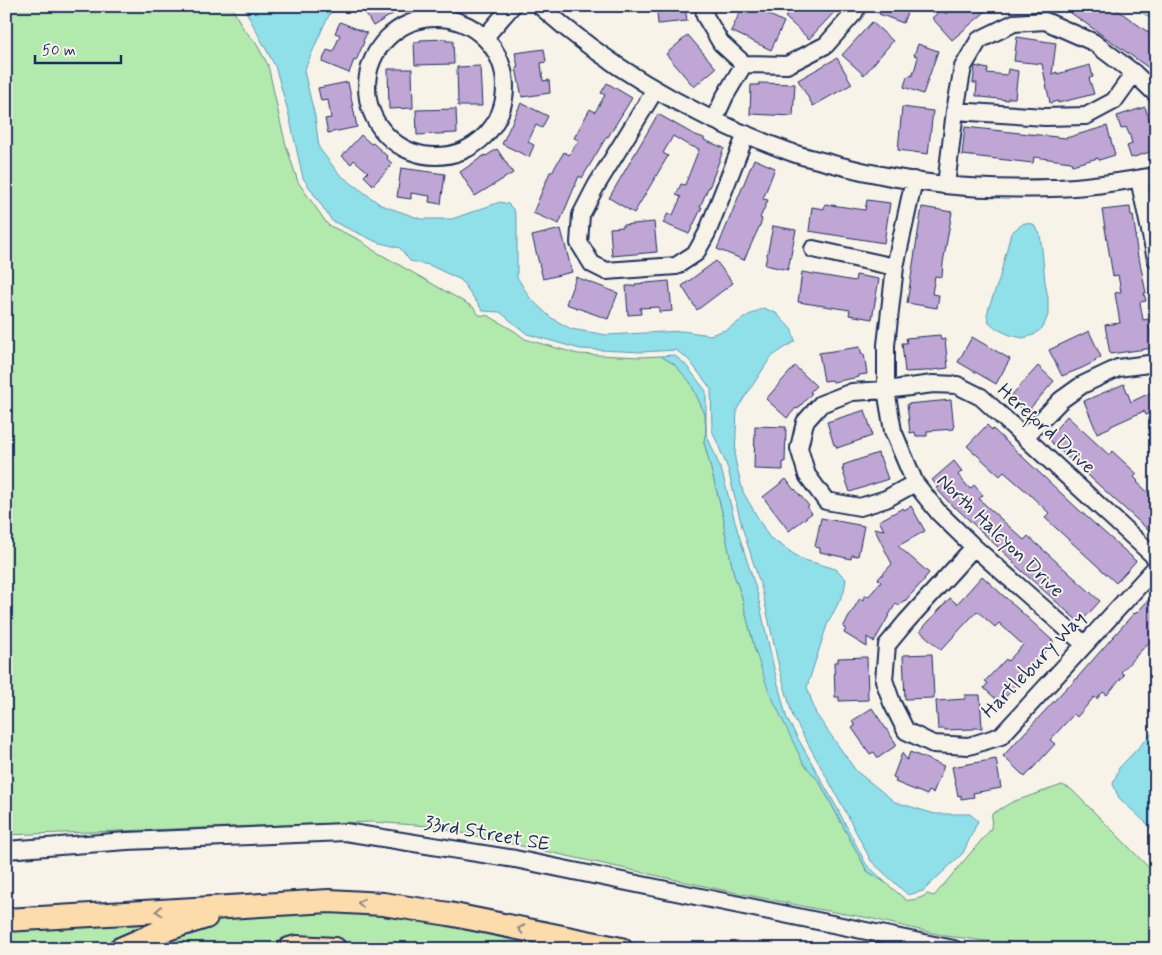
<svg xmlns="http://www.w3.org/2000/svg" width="1162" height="955" font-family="Mynerve,sans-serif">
<rect width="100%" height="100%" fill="#f7f3e8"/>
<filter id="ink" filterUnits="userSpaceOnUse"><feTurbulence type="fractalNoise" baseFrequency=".02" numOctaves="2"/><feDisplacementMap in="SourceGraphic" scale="10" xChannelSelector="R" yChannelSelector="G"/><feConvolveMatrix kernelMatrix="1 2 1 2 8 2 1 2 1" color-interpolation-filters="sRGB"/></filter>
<g filter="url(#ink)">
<path fill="#b2e9ac" stroke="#668c85" d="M6,6H231L243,28L256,43L268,65L281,125L286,145L298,182L328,225L360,240L373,250L473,307L479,315L489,316L516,332L525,339L578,354L640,357L661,356L674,364L690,381L705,414L706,431L704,442L724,519V527L734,575L741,594L755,650L803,763L819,781L867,871L886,883L906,900C912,901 922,898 927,894L934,896L991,829L992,814L1012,802L1062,785L1071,789L1119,837L1156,875V943L1067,945L986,941L946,936L898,925L869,918L817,909L718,889L430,826L371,822L6,835Z
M1131,6H1156V21Z
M363,908L586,949H365L340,944L281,946L271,949H133L215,921L247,913Z
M179,915L106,949H6V927Z"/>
<path fill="#90e0ea" stroke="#6199b2" d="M243,6H334L324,25L304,71L315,117L319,148L339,174L381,205L421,219H452L500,202L508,204L514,210L517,222V277L530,298L550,317L571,329L607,335L682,331L710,335L728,329L747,316L763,308L776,313L792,330L795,341L771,357L737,409L735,459L743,492L769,537L801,559L836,569L846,579L844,592L827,625L807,687L816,714L856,771L895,802L935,814H970L978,821L963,853L923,891L908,895L871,861L841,803L793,717L779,667L762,590L742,527L728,469L712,430L711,389L689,360L676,350L641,352L580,349L527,334L500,312L483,311L461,280L429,265L410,261L400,248L377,242L332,221L303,178L288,111L275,66Z
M1024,223L1033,224L1040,234L1042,249L1045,282L1048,298V315L1043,327L1034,335L1023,338L1010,335L997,329L989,322L987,315L989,307L999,280L1011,233Z
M674,355L685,364L706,391V433L722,472L737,529L757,592L774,669L787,719L836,806L866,864L886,883L867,871L819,781L803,763L768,689L755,650L741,594L734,575L724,527V519L704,442L706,431L705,414L690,382L674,364L661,356Z
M1156,729V832L1119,798L1113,784L1119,768Z"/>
<path fill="#bfa6d4" stroke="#1b2f5e" d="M361,6H406L373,26Z
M662,6H685L687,21L658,24L657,12H662Z
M743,6H751L784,22L771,50L731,31Z
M795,6H840L809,39L785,17Z
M882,6H903V8L908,10L903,23L879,14Z
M955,6H980L985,12L952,40L932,18L942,9L946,14Z
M1061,6H1112L1156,38V73Z
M340,22L367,33L363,41L364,42L356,61L354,60L349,73L322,62L327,50L333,52L340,35L335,33Z
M872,22L893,41L864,75L842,55Z
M688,35L716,68L694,87L666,54Z
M1017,37L1056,43L1052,74L1057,72V74L1090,65L1093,77L1089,78L1094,94L1058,103V101L1050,103L1042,64L1014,61Z
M446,39V41H453L454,64L415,65L414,42H420V40Z
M918,44L938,51L923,94L904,87L907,76L909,77L910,75L912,76L915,68L918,57L914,55Z
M544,49L546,62L541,63L543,81L549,80L550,93L522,97L516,68L518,67L515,53Z
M837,58L852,84L813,106L798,80Z
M480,66L482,106H458L457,67Z
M975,66L988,69L987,73L1007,75L1008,69L1018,71L1015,98H1008V100L981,97V96H976L977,83H973Z
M388,69H412L413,108L389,109Z
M348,82L357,127L328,133L325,119L331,118L328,100L321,101L318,88Z
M607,83L632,98L608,137L607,136L582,178L579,176L559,224L533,213L550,172H552L564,152L569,155L579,140L574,138L590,109L595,112L605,95L601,93Z
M759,83L795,84L793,116L750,114L751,85H759Z
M521,103L548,116L542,128L536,125L528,142L534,145L529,157L502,144Z
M902,107L933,111L928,154L898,150Z
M1145,107L1156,139V150L1131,158L1127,146L1132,144L1130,136L1126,127L1121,129L1117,116Z
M456,109L457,133L417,135L416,110Z
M658,114L693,134L704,138V140L724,148L709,188H708L700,207H702L689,234L663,223L668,213L673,215L681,197L676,195L681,184L685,185L699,149L688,145L673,136L663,153L668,156L634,213L609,198Z
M1107,126L1115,155L1099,160L1098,158L1072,165L1071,162L1034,157L1033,163L962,155L965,127L1066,138Z
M361,135L371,144L373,143L388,157L387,159L393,164L373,185L364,176L368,172L354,160L351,164L342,156Z
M497,149L513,173L475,196L460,172L485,155L486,156Z
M754,159L775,168L763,199L768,200L760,218L762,219L761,223L744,260L717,249Z
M401,168L445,174L441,204L429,202L430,196L411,193V199L397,197Z
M867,200L890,203L884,243L809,231L812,207L824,209L825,204L865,210Z
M922,207L952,212L943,263L942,277L935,276L932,294L939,295L937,308L907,303Z
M1130,207L1131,215H1133L1136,236H1135L1138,258H1139L1146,293H1144L1146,301L1140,302L1143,320L1148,319L1153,348L1110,354L1105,325L1120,323L1115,293L1121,292L1118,275L1113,276L1102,210Z
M654,222L657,252L612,256L610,228L623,227V225Z
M773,226L796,230L788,270L765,265Z
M561,229L572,272L543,279L532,236Z
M716,261L733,283L697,310L682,286Z
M802,272L855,281L856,275L879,279L872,319L849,315L850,310L798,302Z
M576,277L618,293L608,319L566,304Z
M669,281L672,311L659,312V307L640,308L641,314L628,315L626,286H635V284Z
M1089,331L1101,357L1095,360L1096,361L1082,368L1062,376L1049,350Z
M940,335L941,340L945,339L948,368L926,371L905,372L902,343H907L906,338Z
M972,337L1010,359L996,384L958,362Z
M860,347L862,355L864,354L867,374L859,375V377L833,382L832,380L824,381L819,353Z
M795,366L816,386L810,392L812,393L802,404L798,409L796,408L787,418L766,399Z
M1038,366L1054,381L1026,413L1009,398Z
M1124,384L1131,402L1156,390V410L1146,415L1144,411L1111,426V427L1097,433L1084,401Z
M951,400L954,429L927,431V436H916L915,432L910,433L907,404Z
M865,410L872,433H871L872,436L837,448L836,445H834L827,422Z
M1067,416L1109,455L1112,451L1137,474L1134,477L1138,481L1137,482L1156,500V537L1091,478L1081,468L1074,463L1052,443V442L1048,438Z
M987,425L992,430L993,429L1079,510L1132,557V558L1136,561L1116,583L1045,518L1049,513L1027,492L1004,472L1000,476L967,446Z
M755,426L786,427L785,462H783V470L754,469Z
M878,453L879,457H880L888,479L850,492L842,469H844L843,465Z
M954,461L962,471L958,475L970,489L974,485L983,495L979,499L1024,540L1028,536L1100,601L1080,623L1013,563L1014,562L955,507L954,508L936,488L938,487L932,480Z
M786,479L794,490L795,489L809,506L807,507L812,513L789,531L763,497Z
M911,506L925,531L898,546L929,573L924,579H925L905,601L904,600L899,606L896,603L874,642L867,637V647L844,633L846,628L843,627L860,598L863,600L866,595L868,597L881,582L878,579L892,564L874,528L884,530L879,521L903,508L904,510Z
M821,518L864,526L858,556L852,555L851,559L820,552V548L815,547Z
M982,576L1054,642L1028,670L1030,671L1000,703L984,688L988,683L985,681L1006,659L1008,661L1023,645L999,623L995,627L977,611L941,650L920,631L950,598L957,604Z
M1156,592V644L1151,640L1121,672L1124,675L1107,695L1103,692L1097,699L1094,697L1077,717L1074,714L1050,740L1055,744L1025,777L1003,756L1069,685L1070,686L1134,613L1135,614L1140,609Z
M932,654L934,698L905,699L903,655Z
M867,657L868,700L839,701V697H835L834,662H838V658Z
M965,695H980L982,728H974V729L945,730V729H938L936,701L965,699Z
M872,708L897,745L878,758L874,752L870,754L852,728L855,726L852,721Z
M910,752L944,766L933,793L929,791L927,795L895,782L897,779L893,777L902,753L907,760Z
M996,759L1001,788L973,793L974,797L961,799V795L958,796L952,767Z"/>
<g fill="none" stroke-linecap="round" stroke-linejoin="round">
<defs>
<path id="minor" d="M540,6C613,71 701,120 793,153C807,158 823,161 837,165C872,174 909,181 945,185C980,189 1016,189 1051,188C1086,188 1121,181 1156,176
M704,6L705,16L721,43L744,64L787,65L826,45L854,13L858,6
M367 87a69 69 0 1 1 138 0a69 69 0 1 1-138 0Z
M485,37L512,6
M655,90L596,186L581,215L579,243L592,264L606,271L676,266L696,253L707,233L746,134
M955,111L1045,117L1086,116L1114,101L1134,73
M714,120L725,96L744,64
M1139,179L1156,259
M914,180L895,267L886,345V390L893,431L915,483L939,513L974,547L1084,644
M946,185L955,111L963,67L979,40L1014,23L1045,21L1093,42L1134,73L1156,94
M813,249L895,267
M1025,437L1061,400L1082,385L1118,368L1156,363
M915,483L886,499L860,507L826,501L807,475L799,448L805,422L821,404L852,392L886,390L933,384L957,385L981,397L1156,558
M974,547L906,622L887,645L884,680L892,703L906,731L933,744L969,746L1001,736L1156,567
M6,850L127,841L345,832L515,859L954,949"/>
<path id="highway" d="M6,920L329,901L383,904L449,914L621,949
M120,949L164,930L206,917
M289,949L296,947L335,949"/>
</defs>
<use href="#minor" stroke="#1b2f5e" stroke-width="20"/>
<use href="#highway" stroke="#1b2f5e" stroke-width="26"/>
<use href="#minor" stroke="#f7f3e8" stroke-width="16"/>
<use href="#highway" stroke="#fddcac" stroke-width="22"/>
</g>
<defs><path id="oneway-chevron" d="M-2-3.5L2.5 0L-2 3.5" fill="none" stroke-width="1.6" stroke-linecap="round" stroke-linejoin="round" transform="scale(1.25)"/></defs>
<g stroke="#8c8685">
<use href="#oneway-chevron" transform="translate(361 903) rotate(-176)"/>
<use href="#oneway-chevron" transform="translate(159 911) rotate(177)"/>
<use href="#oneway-chevron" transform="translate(521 929) rotate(-168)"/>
</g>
</g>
<g text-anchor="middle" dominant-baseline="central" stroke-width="4" stroke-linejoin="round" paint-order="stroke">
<g font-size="20" fill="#1b2f5e" stroke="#f7f3e8">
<text transform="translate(1046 429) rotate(42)">Hereford Drive</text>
<text transform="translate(1000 536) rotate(44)">North Halcyon Drive</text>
<text transform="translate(1034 665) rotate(-46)">Hartlebury Way</text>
<text transform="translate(487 834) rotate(10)">33rd Street SE</text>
</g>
</g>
<rect width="1162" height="955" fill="none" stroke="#f7f3e8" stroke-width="25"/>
<rect x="12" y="12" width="1137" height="930" fill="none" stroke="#1b2f5e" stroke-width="2" filter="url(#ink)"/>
<path d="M35 55v8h86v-8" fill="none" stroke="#1b2f5e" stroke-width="2.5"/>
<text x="42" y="55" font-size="15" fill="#1b2f5e" stroke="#f7f3e8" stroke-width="4" paint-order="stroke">50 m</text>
</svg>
